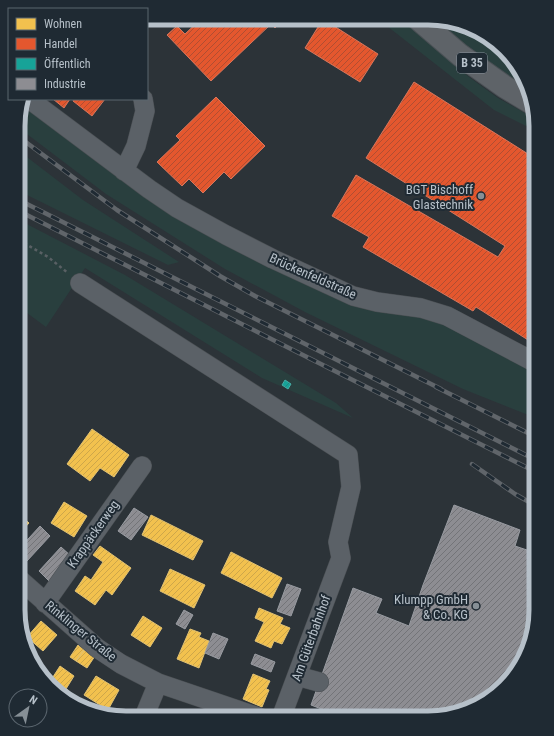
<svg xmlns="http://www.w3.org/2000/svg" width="554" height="736" font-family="'Roboto Condensed',sans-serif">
<defs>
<pattern id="homes-hatch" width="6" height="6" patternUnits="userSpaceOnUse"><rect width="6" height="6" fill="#f2c14e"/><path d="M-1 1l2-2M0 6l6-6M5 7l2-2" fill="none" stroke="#cda64a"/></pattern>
<pattern id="shops-hatch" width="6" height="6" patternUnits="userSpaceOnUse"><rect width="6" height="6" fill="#e4572e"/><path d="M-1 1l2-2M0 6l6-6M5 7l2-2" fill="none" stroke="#b04e32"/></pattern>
<pattern id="public-hatch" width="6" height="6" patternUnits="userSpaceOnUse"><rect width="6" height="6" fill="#17a398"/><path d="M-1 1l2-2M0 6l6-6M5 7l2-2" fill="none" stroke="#1f8981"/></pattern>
<pattern id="industry-hatch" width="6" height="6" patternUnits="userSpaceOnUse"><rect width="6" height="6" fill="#8d8d92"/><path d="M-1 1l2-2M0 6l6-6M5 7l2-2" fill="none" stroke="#737478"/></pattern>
</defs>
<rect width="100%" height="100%" fill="#2c3338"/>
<path fill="#293f3e" d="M378,19H403L469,77L498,98L534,118L536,131L494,110Z
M434,19H442L494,40L525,78L528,90L487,63Z
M23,101L144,195L419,317L443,324L536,371V418L463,389L305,312L225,269L106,194L19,128V112Z
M19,151L83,200L179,262L168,265L19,191Z
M19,220L125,275L336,403L353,418L262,378L85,268L46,327L19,307Z"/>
<path fill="url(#homes-hatch)" stroke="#e0c173" d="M92,429L129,455L114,477L100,468L90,481L67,464Z
M64,502L87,516L74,537L51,523Z
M18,513L29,523L18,535Z
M151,515L203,541L193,560L142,535Z
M100,546L131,568L112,595L106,590L95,605L75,591L85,576L91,580L103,562L93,555Z
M231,552L282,578L272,598L221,573Z
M170,569L205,585L194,608L160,591Z
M18,595L23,599L18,604Z
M259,608L283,618L280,624L290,628L282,644L274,641L271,648L255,641L264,622L255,618Z
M143,616L162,628L150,647L131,635Z
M41,621L57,635L43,651L27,637Z
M190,629L201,633L199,637L209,641L199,668L177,659Z
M78,645L84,650L76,661L70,657Z
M84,650L95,656L87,668L76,661Z
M34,663L46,672L44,675Z
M60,666L74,676L66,689L68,690L64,698L51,683L53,682L51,680Z
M253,674L270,681L266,689L269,690L262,707L243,699Z
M96,676L119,690L108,710L84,695Z"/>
<path fill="url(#shops-hatch)" stroke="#d6765c" d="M202,18H285L275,28L271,24L211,81L167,35L177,26L185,34Z
M323,19L378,54L360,82L305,48Z
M414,82L536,159V345L476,307L473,311L363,247L369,237L332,216L356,175L498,257L505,246L366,158Z
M216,97L265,146L231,179L224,172L203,193L189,179L182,186L157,162L180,140L176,136Z
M53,99H70L64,108Z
M74,99H105L92,116L73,101Z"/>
<path fill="url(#public-hatch)" stroke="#47aca7" d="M285,380L291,384L288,389L282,385Z"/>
<path fill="url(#industry-hatch)" stroke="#999ca2" d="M454,505L520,530L515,546L536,553V617L518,670L476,707L428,718H353L333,710L332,713L311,705L353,588L382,599L376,613L409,626L423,585Z
M134,508L148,517L131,540L118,531Z
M40,526L50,536L27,561L18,552V550Z
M61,547L71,556L49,581L39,571Z
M287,584L301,589L291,616L277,611Z
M184,610L193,615L185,629L176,624Z
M213,633L228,639L219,659L205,653Z
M255,654L275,662L271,672L251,664Z"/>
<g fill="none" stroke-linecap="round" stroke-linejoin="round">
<defs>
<path id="minor" d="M29,99L149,189L177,208L226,235L273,259L353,296L377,302L421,308L447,316L536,363
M124,171L136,146L145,111L143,99
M80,283L348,455L351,487L338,542L341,558L281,718
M18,578L97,648L121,664L158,683L261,718
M45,603L142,466
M297,676L319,682
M144,717L158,683"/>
<path id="major" d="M418,19L460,55L505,87L530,102"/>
</defs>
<use href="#minor" stroke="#4a4f53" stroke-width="20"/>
<use href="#major" stroke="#4a5055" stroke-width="24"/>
<path stroke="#596064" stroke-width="2.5" stroke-dasharray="3 3" stroke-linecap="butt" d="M19,240L48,257L68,273"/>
<use href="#minor" stroke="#5b6167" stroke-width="19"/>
<use href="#major" stroke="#5e6368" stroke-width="22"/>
<defs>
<path id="rail" d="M19,137L117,210L220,276L255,296L441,389
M19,200L536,460
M19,211L287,347L536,472
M436,387L536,437
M472,464L515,494L536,506"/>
</defs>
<use href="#rail" stroke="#60656a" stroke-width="4.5"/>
<use href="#rail" stroke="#1f2a33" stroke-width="3" stroke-dasharray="9" stroke-linecap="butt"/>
</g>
<g fill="#868f96" stroke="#1f2a33" stroke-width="1.5">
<circle cx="481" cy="196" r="4"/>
<circle cx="476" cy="606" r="4"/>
</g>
<g text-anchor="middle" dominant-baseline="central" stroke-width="4" stroke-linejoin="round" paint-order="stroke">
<rect fill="#1f2a33" stroke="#89939c" stroke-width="1" x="457" y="53" width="30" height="20" rx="3"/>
<g font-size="12" font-weight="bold" fill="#b6c0c9">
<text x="472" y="63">B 35</text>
</g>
<g font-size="13" fill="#b6c0c9" stroke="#1f2a33" text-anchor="end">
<text x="473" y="189">BGT Bischoff<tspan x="473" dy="15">Glastechnik</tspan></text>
<text x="468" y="599">Klumpp GmbH<tspan x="468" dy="15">&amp; Co. KG</tspan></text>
</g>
<g font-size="13" fill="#b6c0c9" stroke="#1f2a33">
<text transform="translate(313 276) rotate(24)">Brückenfeldstraße</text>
<text transform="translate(93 534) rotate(-55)">Krappäckerweg</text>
<text transform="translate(81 631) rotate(39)">Rinklinger Straße</text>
<text transform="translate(311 638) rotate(-70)">Am Güterbahnhof</text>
</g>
</g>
<path d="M0 0H554V736H0ZM126 25H428A101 101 0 0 1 529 126V610A101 101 0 0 1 428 711H126A101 101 0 0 1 25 610V126A101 101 0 0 1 126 25Z" fill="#1f2a33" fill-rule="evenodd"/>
<path fill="none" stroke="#b6c0c9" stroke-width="5" d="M126 25H428A101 101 0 0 1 529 126V610A101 101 0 0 1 428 711H126A101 101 0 0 1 25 610V126A101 101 0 0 1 126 25Z"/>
<rect x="8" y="8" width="140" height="92" fill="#1f2a33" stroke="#5b666f"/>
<rect x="16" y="18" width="20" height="12" fill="#f2c14e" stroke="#5b666f"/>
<text x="44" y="28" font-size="12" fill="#b6c0c9">Wohnen</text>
<rect x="16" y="38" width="20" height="12" fill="#e4572e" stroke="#5b666f"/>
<text x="44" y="48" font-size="12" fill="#b6c0c9">Handel</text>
<rect x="16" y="58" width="20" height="12" fill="#17a398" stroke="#5b666f"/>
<text x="44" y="68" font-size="12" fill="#b6c0c9">Öffentlich</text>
<rect x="16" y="78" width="20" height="12" fill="#8d8d92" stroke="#5b666f"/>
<text x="44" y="88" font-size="12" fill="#b6c0c9">Industrie</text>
<g transform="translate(28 708) rotate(33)"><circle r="19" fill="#1f2a33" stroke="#5b666f"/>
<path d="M0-3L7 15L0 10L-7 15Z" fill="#868f96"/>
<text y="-6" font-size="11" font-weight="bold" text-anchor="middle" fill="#b6c0c9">N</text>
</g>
</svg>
